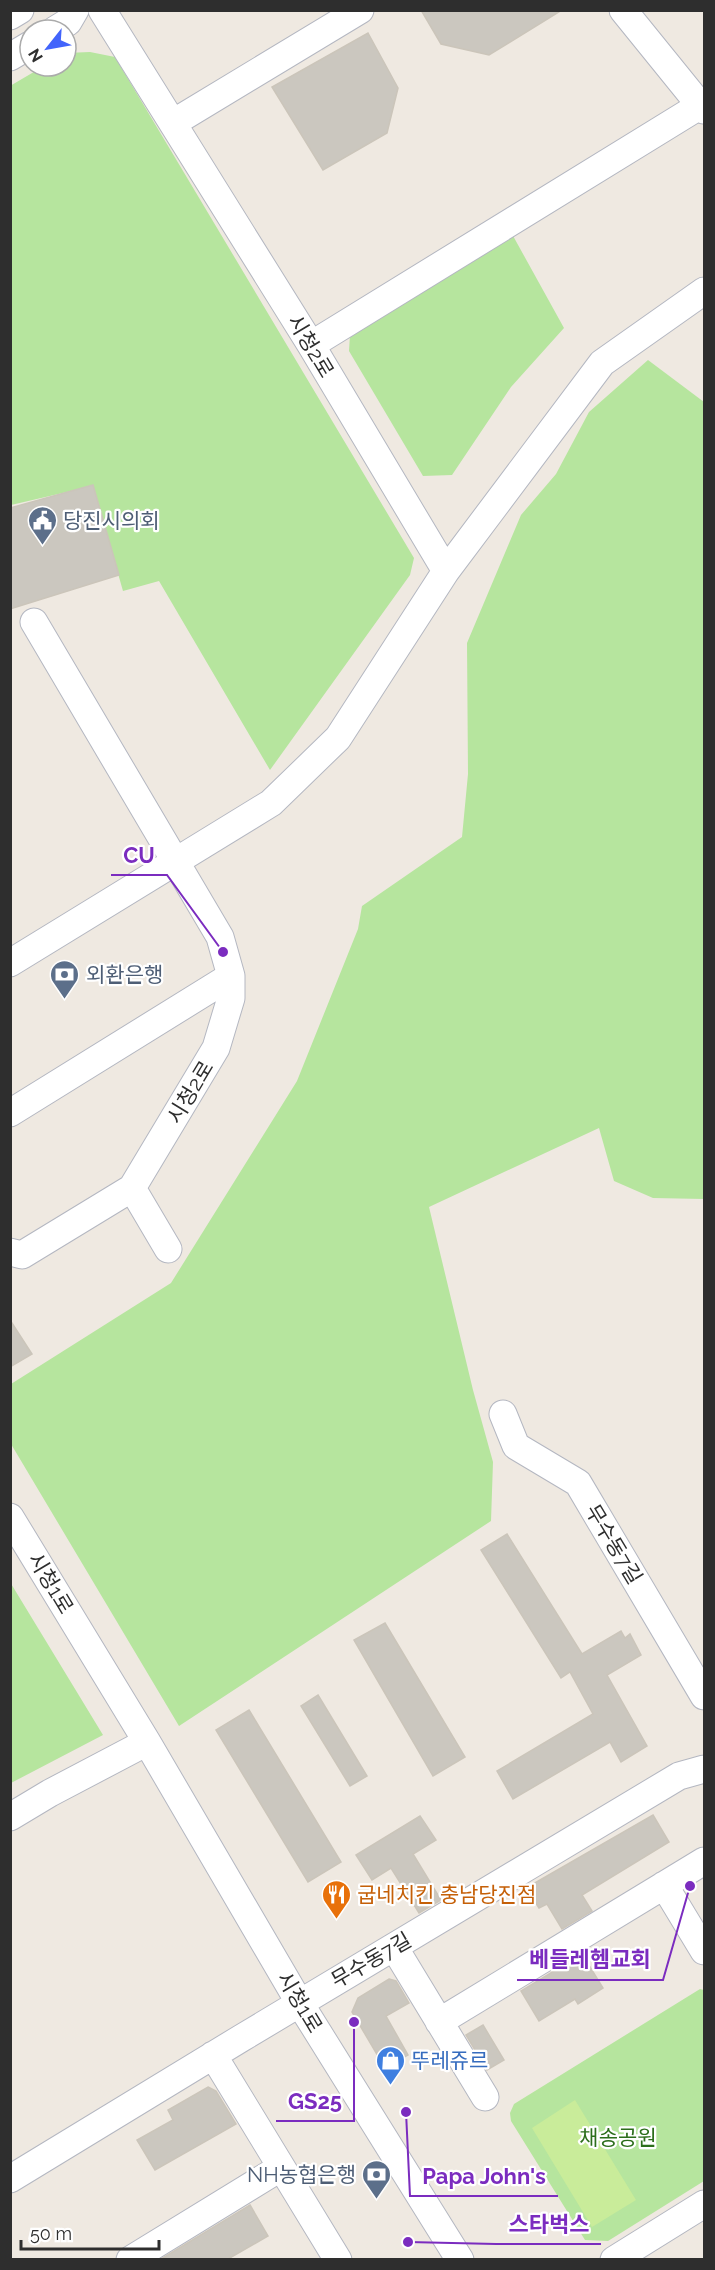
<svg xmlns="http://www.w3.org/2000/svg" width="715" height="2270" font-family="Raleway,'Noto Sans KR',sans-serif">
<rect width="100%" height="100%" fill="#efe9e1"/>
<path fill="#b6e59e" d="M90,52L115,57L414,558L410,575L270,770L159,581L123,591L93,486L11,505L10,86L44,66H66V53Z
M512,234L564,328L511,387L452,475L423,476L349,351L350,335Z
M648,360L704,402V1199L653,1198L614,1181L599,1128L429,1207L473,1390L493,1462L491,1521L179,1726L11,1444V1384L171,1283L297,1081L358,929L362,906L462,837L468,774L467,643L521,515L556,474L589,412Z
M10,1582L103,1735L11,1783H10Z
M700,1989L704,1990V2181L608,2241L585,2240L511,2121L510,2113L514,2104Z"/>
<path fill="#c9ec9a" d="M575,2100L636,2200L592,2227L532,2128Z"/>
<path fill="#cbc7bf" stroke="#cbc5ba" stroke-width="1.5" d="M421,10H562L489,55L441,44Z
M368,33L398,88L387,133L323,170L272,87Z
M93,485L119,575L10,609V508Z
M10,1320L32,1354L10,1367Z
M507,1534L582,1654L621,1631L625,1638L630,1634L641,1655L607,1675L647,1746L621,1762L610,1742L513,1799L497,1771L593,1714L570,1672L561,1678L481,1550Z
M385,1623L465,1757L433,1776L354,1640Z
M318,1695L367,1776L350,1786L301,1706Z
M249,1710L341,1862L308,1882L216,1730Z
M653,1815L669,1842L582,1895L592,1911L562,1929L547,1904L539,1908L526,1888Z
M420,1816L436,1840L413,1854L441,1900L419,1913L391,1868L372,1880L356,1855Z
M582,1954L603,1988L578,2004L575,1999L539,2021L521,1991Z
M389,1979L396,1981L409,2003L386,2016L408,2055L385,2068L352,2012L358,1998Z
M483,2025L504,2060L487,2070L466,2035Z
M208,2087L216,2091L236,2124L155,2170L137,2140L173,2120L168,2110Z
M250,2205L268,2236L228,2259H161Z"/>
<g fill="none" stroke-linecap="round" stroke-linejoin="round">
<defs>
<path id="minor" d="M102,10L311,345L446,571
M623,10L704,110
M10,16L20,10
M55,30L68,22L75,10
M10,57L30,45
M173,123L360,10
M311,345L701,105
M10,963L271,803L338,738L446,571L602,363L704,291
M10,1113L231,976
M132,1188L168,1249
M10,1252L22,1255L132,1188L216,1048L231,998V976L220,937L34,622
M503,1414L516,1446L578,1483L704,1696
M10,1517L147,1742L299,2002L460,2260
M10,1817L50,1793L147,1742
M664,1885L704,1951
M394,1947L485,2097
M439,2022L704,1861
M213,2055L338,2260
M10,2179C232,2043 455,1909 679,1776L704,1769
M130,2260L280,2168
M614,2260L704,2204"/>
</defs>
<use href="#minor" stroke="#b4b7c1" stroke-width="29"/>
<use href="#minor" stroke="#fff" stroke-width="27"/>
</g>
<defs>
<symbol id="civic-pin" viewBox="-11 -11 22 30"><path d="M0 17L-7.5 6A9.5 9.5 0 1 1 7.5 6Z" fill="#5c6f8a" stroke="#fff"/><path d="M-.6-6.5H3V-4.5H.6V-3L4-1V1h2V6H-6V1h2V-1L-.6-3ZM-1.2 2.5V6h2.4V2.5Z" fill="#fff"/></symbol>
<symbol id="bank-pin" viewBox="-11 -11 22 30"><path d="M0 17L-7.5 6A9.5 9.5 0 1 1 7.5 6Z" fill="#5c6f8a" stroke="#fff"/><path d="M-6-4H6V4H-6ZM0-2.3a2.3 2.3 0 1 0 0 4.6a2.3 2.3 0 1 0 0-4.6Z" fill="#fff"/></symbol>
<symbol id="restaurant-pin" viewBox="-11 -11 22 30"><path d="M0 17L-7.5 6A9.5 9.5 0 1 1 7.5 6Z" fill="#e8710a" stroke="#fff"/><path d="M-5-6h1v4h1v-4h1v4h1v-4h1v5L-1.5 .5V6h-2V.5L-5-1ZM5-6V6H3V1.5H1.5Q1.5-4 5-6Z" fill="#fff"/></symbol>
<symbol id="shop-pin" viewBox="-11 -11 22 30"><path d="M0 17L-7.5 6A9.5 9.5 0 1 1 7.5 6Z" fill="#3f7fe0" stroke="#fff"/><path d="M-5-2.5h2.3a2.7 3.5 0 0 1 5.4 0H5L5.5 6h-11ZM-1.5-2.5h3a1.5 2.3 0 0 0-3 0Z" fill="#fff"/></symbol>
</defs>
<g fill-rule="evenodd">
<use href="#civic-pin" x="26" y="504" width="33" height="45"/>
<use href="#bank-pin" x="48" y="958" width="33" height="45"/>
<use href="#restaurant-pin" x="320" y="1878" width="33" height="45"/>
<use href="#shop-pin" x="374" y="2044" width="33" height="45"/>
<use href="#bank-pin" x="360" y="2158" width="33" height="45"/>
</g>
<g text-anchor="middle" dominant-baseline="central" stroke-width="4.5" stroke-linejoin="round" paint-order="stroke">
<g font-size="21" fill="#2e2e2e" stroke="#fff">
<text transform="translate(311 346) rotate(59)">시청2로</text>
<text transform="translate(190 1092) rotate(-59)">시청2로</text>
<text transform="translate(614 1544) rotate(59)">무수동7길</text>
<text transform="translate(51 1583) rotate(59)">시청1로</text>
<text transform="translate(371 1960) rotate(-30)">무수동7길</text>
<text transform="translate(300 2002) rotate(59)">시청1로</text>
</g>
<g font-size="21" fill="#4e5e75" stroke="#fff" text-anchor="start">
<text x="63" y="520">당진시의회</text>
<text x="86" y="974">외환은행</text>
<text x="356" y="2174" text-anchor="end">NH농협은행</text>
</g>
<g font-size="21" fill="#c56008" stroke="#fff" text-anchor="start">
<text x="357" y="1894">굽네치킨 충남당진점</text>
</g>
<g font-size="21" fill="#366cbe" stroke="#fff" text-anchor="start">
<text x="411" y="2060">뚜레쥬르</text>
</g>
<g font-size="21" fill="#2c6e1b" stroke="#fff">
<text x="618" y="2137">채송공원</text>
</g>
</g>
<path fill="none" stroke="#7b2cbf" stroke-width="2" d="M223 952L167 875H111M690 1886L663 1980H517M354 2022L354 2121H276M406 2112L410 2196H558M408 2242L496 2244H601"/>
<g fill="#7b2cbf" stroke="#fff" stroke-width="2">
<circle cx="223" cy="952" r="6"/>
<circle cx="690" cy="1886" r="6"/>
<circle cx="354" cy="2022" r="6"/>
<circle cx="406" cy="2112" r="6"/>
<circle cx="408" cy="2242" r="6"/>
</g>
<g font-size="22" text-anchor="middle" font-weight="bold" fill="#7b2cbf" stroke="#fff" stroke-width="4.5" stroke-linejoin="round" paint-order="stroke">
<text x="139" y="863">CU</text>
<text x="590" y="1967">베들레헴교회</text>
<text x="315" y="2109">GS25</text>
<text x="484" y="2184">Papa John's</text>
<text x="549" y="2232">스타벅스</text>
</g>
<rect width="715" height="2270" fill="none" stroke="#2e2e2e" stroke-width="24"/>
<g transform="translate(48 48) rotate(239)"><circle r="28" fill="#ffffff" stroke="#ababab" stroke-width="1.5"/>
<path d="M0-4.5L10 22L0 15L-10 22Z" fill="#4264fb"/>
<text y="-9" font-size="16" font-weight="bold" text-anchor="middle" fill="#2e2e2e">N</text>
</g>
<path d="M21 2240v9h138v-9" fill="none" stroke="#2e2e2e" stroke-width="3"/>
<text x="30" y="2240" font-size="18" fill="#2e2e2e" stroke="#ffffff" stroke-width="4.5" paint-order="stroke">50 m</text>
</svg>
